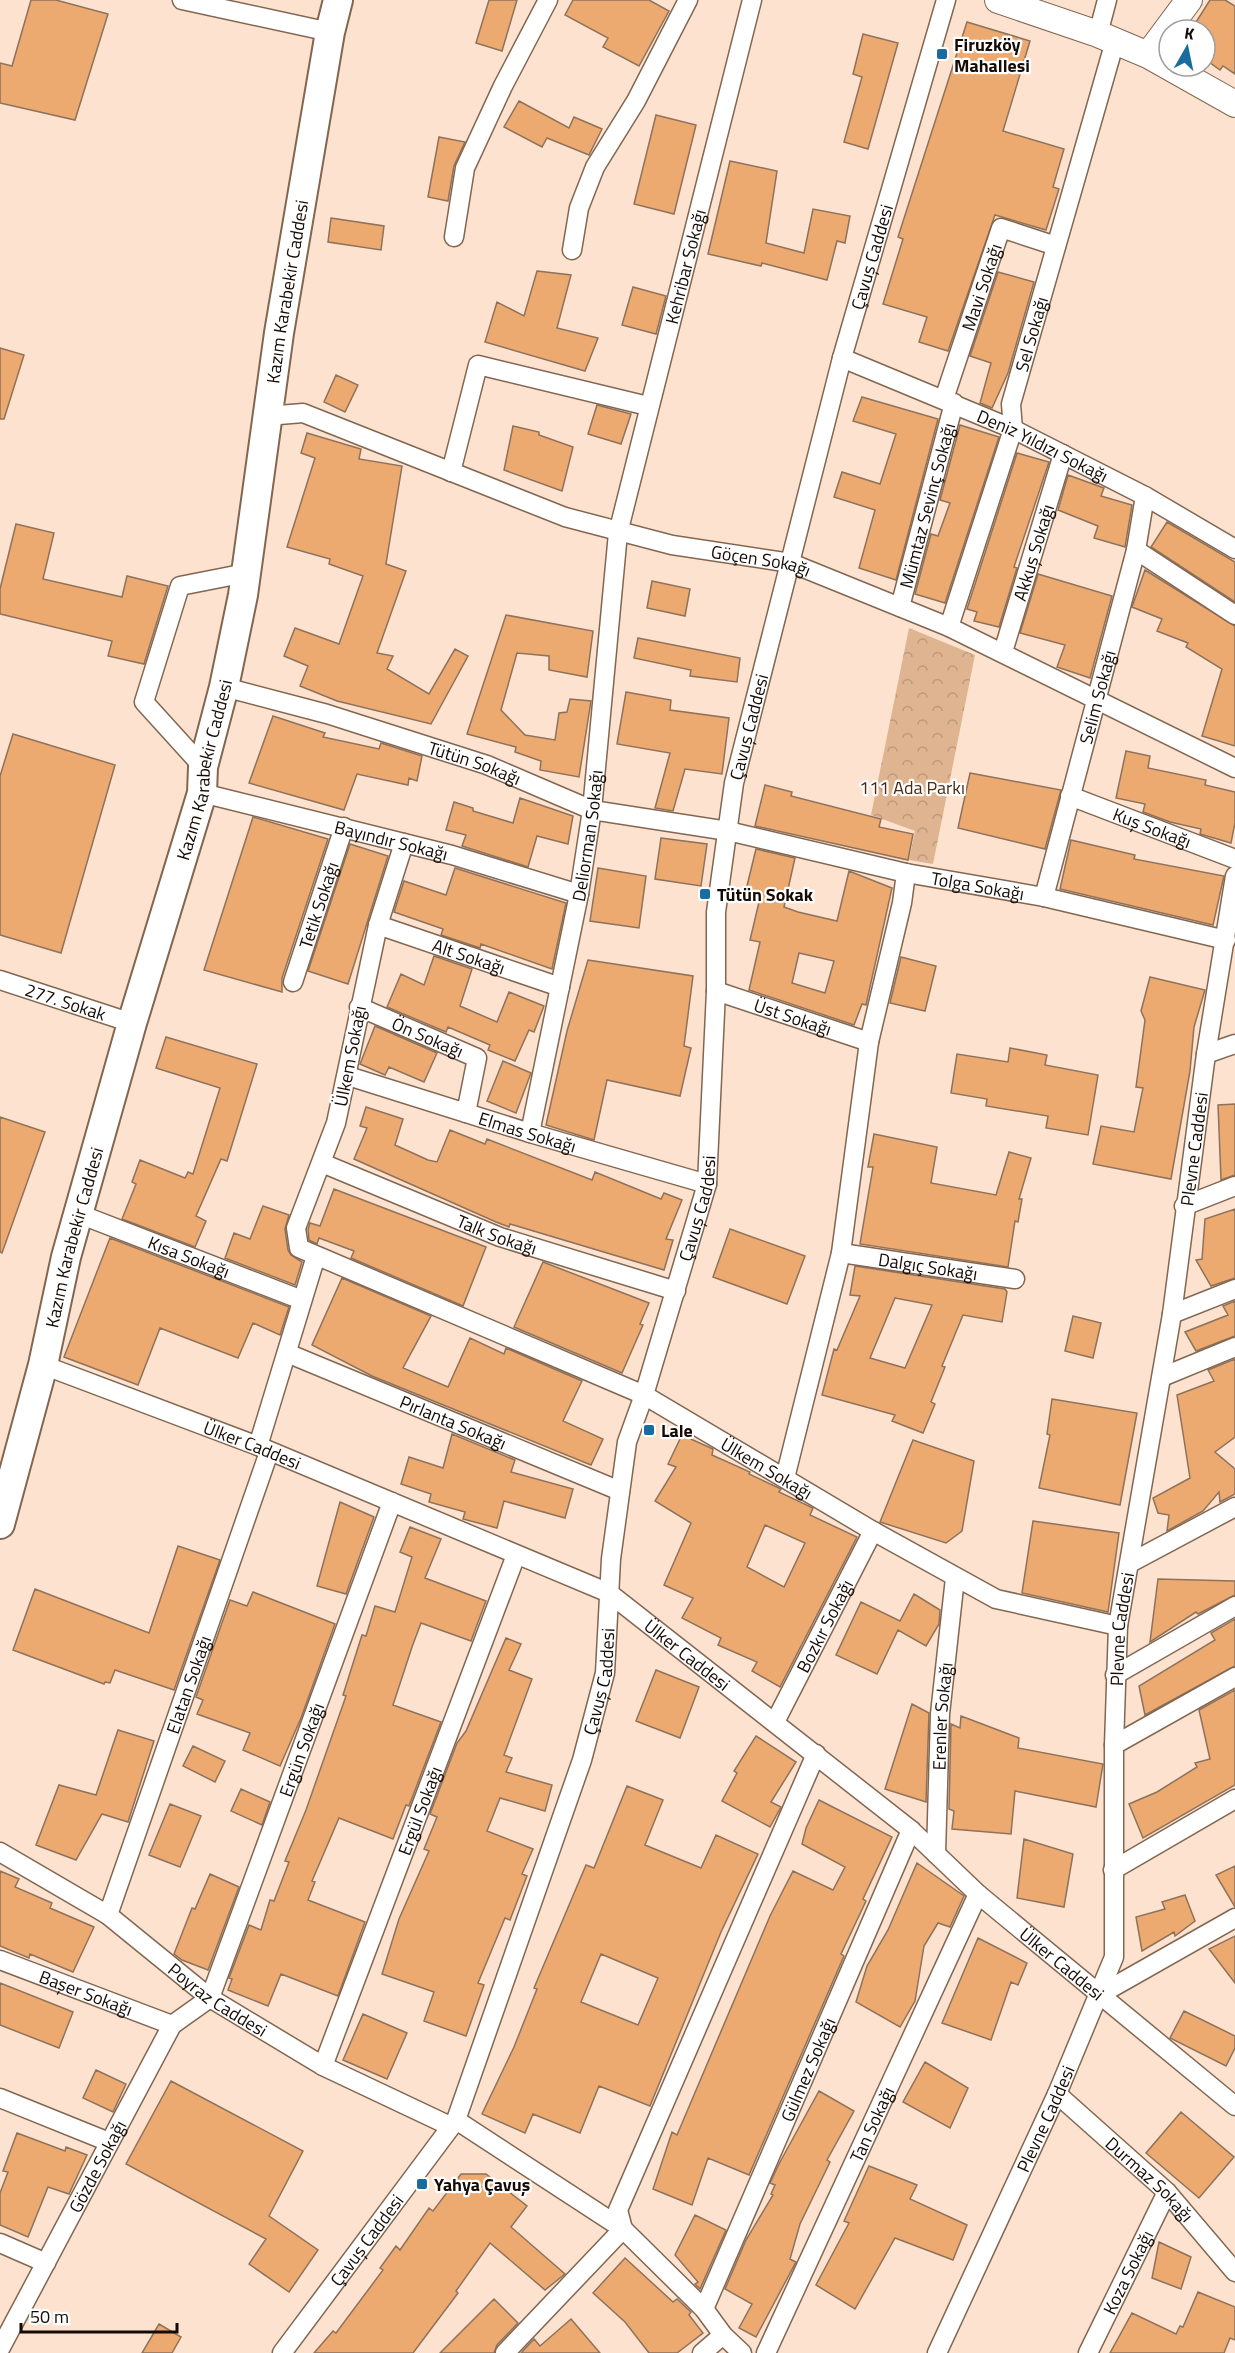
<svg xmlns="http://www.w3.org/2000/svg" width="1235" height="2353" font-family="'Titillium Web',sans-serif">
<defs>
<pattern id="park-crowns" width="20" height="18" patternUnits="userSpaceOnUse" patternTransform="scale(1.5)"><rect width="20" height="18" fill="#dfb490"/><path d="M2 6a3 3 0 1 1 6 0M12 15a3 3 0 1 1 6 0" fill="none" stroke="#be997b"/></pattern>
</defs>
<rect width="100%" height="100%" fill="#fde3cf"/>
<path fill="url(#park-crowns)" d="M909,628L975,655L933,864L909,860L915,831L871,815Z"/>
<path fill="#eca970" stroke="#8f725b" stroke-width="1.5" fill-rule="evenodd" d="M31,0H56L108,14L75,120L0,103V63L12,66Z
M489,0H517L502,51L476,43Z
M573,0H649L669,11L639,66L603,47L608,38L565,15Z
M1210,0H1225L1235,6V74L1223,66L1220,70L1205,59V30H1191Z
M967,22L1030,41L1003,131L1064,149L1053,187L1059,189L1046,230L995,215L948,351L919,342L927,317L883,304L903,239L898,237Z
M863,34L898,43L868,149L844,142L862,77L853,74Z
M519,101L569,128L574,117L602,129L589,155L547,138L542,147L504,127Z
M656,115L696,125L674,214L634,204Z
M439,137L465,142L454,166L448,201L428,197Z
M730,161L777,171L766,243L804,253L813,209L850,216L845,243L837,241L827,280L762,263L761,266L708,254Z
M331,218L384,226L381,250L328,242Z
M537,271L571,275L557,328L598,338L585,371L485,342L497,302L524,316Z
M998,272L1034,282L1008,373L992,408L980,403L991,363L970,356Z
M633,287L666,296L656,334L622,325Z
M0,348L24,355L4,419H0Z
M336,375L358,385L345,412L324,402Z
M862,397L938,419L896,580L859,568L875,510L834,497L842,472L880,484L896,434L853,421Z
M597,405L631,414L621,444L588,434Z
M960,425L999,437L945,603L915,594L931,534L938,536L950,503L940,500Z
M513,426L539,432V435L573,447L562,491L504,470Z
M307,433L361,449L359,459L402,466L386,564L406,571L377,653L393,656L387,669L429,694L455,649L468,656L431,724L337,701L300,686L308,666L284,656L295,628L339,644L363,576L329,564L330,559L287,547L315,458L301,453Z
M1017,453L1049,462L1014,567L1017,568L999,627L974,621L977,612L967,609Z
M1068,475L1104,488L1101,496L1132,505L1125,547L1094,538L1098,526L1058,510Z
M1167,522L1235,562V602L1151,547Z
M16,524L54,533L43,579L122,597L127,576L168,586L144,664L108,656L112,641L0,614V589Z
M1145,570L1235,626V746L1202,736L1222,669L1186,647L1188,643L1157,631L1162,619L1132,607Z
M1038,574L1112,596L1090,678L1057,667L1065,645L1020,633Z
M652,581L690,589L685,616L647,608Z
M506,615L593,631L587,677L549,670V656L517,653L501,710L525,735L555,740L559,713L567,712L570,699L591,701L579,777L540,770L541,761L515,752L516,747L467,734Z
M638,638L740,658L737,682L690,676L691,670L634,658Z
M626,692L671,700L670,710L729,718L722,774L685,769L673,811L655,808L670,753L617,744Z
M273,716L325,733L323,737L379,749L381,743L422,756L417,781L409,778L408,785L357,774L344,810L249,783Z
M13,734L115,765L61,953L0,935V776Z
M1126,751L1150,756L1148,768L1206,780L1205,785L1235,792V823L1231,843L1200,834L1201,829L1170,822L1143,812L1145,804L1116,798Z
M970,773L1061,790L1045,849L958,828Z
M765,785L792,792L791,796L881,819L879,827L913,834L908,860L755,826Z
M520,798L573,816L568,844L537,836L528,867L462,846L466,835L446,830L454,802L473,808V811L513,823Z
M253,817L328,839L282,978V992L204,970Z
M661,838L707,844L701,886L655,879Z
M1071,840L1135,855L1134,859L1224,876L1213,925L1060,889Z
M350,844L388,856L348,984L308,971Z
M756,849L795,858L784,907L798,912L837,921L849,871L892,888L866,1005L862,1004L854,1025L749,990L760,942L750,940L760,898L745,894ZM799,953L834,961L825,993L792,983Z
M455,868L566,903L552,969L481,944L480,948L441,935L443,929L394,912L404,881L446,895Z
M598,868L646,876L639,928L590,921Z
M434,956L472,969L460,1006L497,1022L509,992L544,1006L534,1032L529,1030L515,1061L488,1050L490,1045L448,1027L446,1032L387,1007L401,974L424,985Z
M901,957L936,966L925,1011L890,1003Z
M588,960L693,976L684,1046L691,1048L680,1096L607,1080L594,1140L546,1125L567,1031Z
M1150,977L1205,990L1194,1027L1190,1071L1171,1179L1093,1164L1101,1126L1134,1132L1143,1088L1136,1087L1145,1020L1141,1011Z
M375,1026L437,1053L424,1082L389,1067L385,1075L360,1064Z
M166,1037L257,1064L227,1161L221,1159L196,1216L206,1221L195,1247L122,1219L136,1184L132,1182L140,1160L185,1178L188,1172L193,1174L220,1088L156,1068Z
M1010,1048L1047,1055L1045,1065L1098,1075L1088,1135L1046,1128L1048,1116L986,1106L987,1099L951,1093L957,1054L1008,1062Z
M503,1061L531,1073L516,1113L487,1101Z
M1235,1104V1175L1221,1180L1218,1105Z
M366,1107L403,1119L395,1145L428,1160L437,1162L450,1130L485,1144L487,1139L592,1180L595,1172L661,1199L664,1193L682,1200L666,1239L673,1240L664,1270L510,1224L509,1227L496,1222L354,1159L367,1128L360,1126Z
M0,1117L45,1132L2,1253L0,1252Z
M874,1134L937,1147L931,1183L996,1195L1009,1152L1031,1158L1019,1199H1022L1018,1222L1015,1221L1008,1267L860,1244L873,1167H868Z
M334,1189L486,1247L463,1306L351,1258L354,1251L319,1238L317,1244L309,1240L308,1229L310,1223L320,1226Z
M263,1206L289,1215L285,1229L288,1250L291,1255L302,1262L295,1285L225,1258L234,1233L250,1239Z
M1235,1209V1278L1211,1286L1196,1260L1202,1259L1205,1219Z
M730,1229L805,1256L787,1304L713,1277Z
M110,1238L289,1307L280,1335L253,1323L238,1358L160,1328L138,1385L64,1357Z
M543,1262L649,1303L640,1324L643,1325L622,1373L514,1327Z
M855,1266L1005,1289L1007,1292L1002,1322L963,1315L942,1366L945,1367L931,1402L935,1404L923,1433L892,1421L895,1415L822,1395L834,1349L837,1350L860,1296L850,1295ZM895,1298L932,1305L905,1368L870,1358Z
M342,1278L431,1316L403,1368L448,1387L470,1338L504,1354L506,1348L582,1381L563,1421L603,1439L591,1465L372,1376L312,1345Z
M1235,1301V1336L1196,1351L1185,1332L1228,1315L1223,1306Z
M1073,1316L1101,1323L1093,1358L1065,1351Z
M1235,1359V1437L1215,1452L1235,1469V1494L1220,1502L1219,1492L1203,1511L1167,1531L1169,1515L1158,1513L1153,1498L1190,1478L1177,1395L1214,1381L1208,1370Z
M1052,1399L1137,1413L1120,1505L1039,1488L1050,1435L1047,1434Z
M452,1434L515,1460L511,1472L573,1489L565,1518L504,1501L497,1528L463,1519L465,1512L429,1502L431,1494L401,1484L409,1457L443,1468Z
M682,1435L713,1449L712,1455L750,1472L749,1474L781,1489L779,1492L813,1508L810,1515L857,1537L780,1687L752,1671L757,1662L718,1645L721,1638L682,1618L693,1598L664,1585L691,1523L655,1501L676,1467L668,1464ZM765,1525L805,1543L784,1587L747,1567Z
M913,1440L974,1461L962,1531L946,1543L880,1522Z
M340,1502L374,1517L346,1594L317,1586Z
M1033,1521L1119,1533L1108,1612L1022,1593Z
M410,1527L441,1539L425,1578L486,1601L471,1641L421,1623L412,1647L393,1705L441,1722L409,1806L406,1805L393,1839L339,1818L312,1881L315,1882L308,1900L365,1922L338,1996L281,1974L268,2006L228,1990L232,1979L229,1978L249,1925L261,1930L270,1900L274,1901L289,1862L285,1861L306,1810L346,1696L343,1695L362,1635L366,1636L375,1606L395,1612L412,1557L400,1552Z
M178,1546L220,1560L174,1690L115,1670L110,1683L105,1682L104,1684L13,1650L35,1589L149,1633Z
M1158,1579L1235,1581V1595L1198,1614L1196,1612L1150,1642Z
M253,1592L335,1624L301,1718L280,1766L243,1750L250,1733L197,1714L203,1700L196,1697L230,1600L247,1606Z
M914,1594L940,1610L939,1624L926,1646L898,1630L877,1674L836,1655L861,1602L900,1621Z
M1235,1619V1666L1145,1715L1139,1686L1215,1640L1211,1633Z
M506,1638L521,1644L509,1670L532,1679L504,1755L512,1758L506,1772L552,1785L545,1811L500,1798L487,1831L533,1849L522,1874L527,1876L510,1920L505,1918L478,1983L484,1985L466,2036L424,2021L434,1992L382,1974L399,1919L429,1851L424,1849L437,1817L430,1814L457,1743L466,1731Z
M656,1670L699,1687L680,1738L636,1721Z
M1235,1690V1785L1143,1838L1129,1804L1157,1792L1197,1767L1195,1763L1210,1759L1199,1710Z
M912,1704L929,1713L926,1802L885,1789Z
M961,1716L1019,1738L1018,1748L1103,1764L1096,1807L1015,1791L1011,1834L952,1829L954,1811L949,1809L951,1724L960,1728Z
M118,1730L154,1741L128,1822L102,1814L76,1860L36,1845L59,1785L96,1795Z
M756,1736L796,1762L771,1802L781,1807L770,1827L722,1801L737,1773L734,1771Z
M193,1746L225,1761L215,1782L183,1766Z
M627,1786L663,1800L645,1845L701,1868L716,1835L758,1854L721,1932L650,2106L599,2086L580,2133L533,2114L525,2133L482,2114L514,2047L537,1989L534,1988L586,1865L594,1868ZM601,1954L658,1978L638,2025L581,2002Z
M241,1789L270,1802L262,1825L231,1811Z
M819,1800L892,1837L863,1899L866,1901L841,1954L844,1956L749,2175L708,2158L692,2205L653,2189L672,2132L677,2135L770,1916L793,1871L833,1890L845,1867L802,1844L806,1828Z
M170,1804L201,1816L180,1867L149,1855Z
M1024,1839L1073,1854L1064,1907L1017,1898Z
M917,1863L964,1896L950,1927L938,1923L924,1946L915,2001L900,2027L856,2002L867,1966L888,1930Z
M1235,1866V1907L1216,1875Z
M0,1871L19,1879L15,1887L52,1903L50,1908L94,1927L73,1972L30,1954L29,1958L0,1946Z
M210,1874L239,1887L208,1970L182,1960L174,1954L192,1908L195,1909Z
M1185,1895L1195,1921L1175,1936L1174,1932L1142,1951L1136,1917L1165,1909L1162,1902Z
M1235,1936V1983L1209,1949Z
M978,1938L1027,1963L1018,1985L1011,1982L991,2040L942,2023Z
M0,1983L73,2012L59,2048L0,2025Z
M1184,2011L1235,2036V2048L1226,2066L1170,2038Z
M363,2014L407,2033L387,2079L343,2060Z
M925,2062L968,2088L950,2128L903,2102Z
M96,2070L126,2084L113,2112L83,2098Z
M171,2081L303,2151L269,2216L318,2250L289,2292L249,2264L266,2239L126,2164Z
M819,2091L854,2111L827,2160L830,2162L800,2224L790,2259L796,2262L756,2337L739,2328L752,2304L725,2289L746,2240L773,2195L771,2194L775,2185L770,2183L780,2162Z
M1181,2112L1234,2157L1199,2198L1146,2153Z
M17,2133L65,2151L66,2147L87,2155L69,2194L48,2187L28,2237L0,2225V2193L8,2172L3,2171Z
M869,2166L917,2185L910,2199L967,2225L953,2260L895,2238L855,2309L816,2285L849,2223L844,2221Z
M461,2174H486L527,2206L511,2227L565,2274L545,2290L490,2243L456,2291L458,2293L413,2353H314L333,2331L336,2333L383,2270L380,2268L396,2246L400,2250L429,2208L433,2211Z
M695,2215L726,2230L700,2289L695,2284L698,2282L675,2255Z
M1159,2242L1191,2257L1181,2289L1152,2278Z
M625,2258L673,2302L677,2299L691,2312L689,2315L703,2333L677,2353H649L625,2322L593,2293Z
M1198,2292L1235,2307V2340L1230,2338L1224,2353H1110L1132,2313L1176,2334L1180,2326L1183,2327Z
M494,2299L518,2323L497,2345L494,2353H440Z
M571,2319L600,2353H521L534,2339L540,2346Z
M159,2324L181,2337L172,2353H142Z"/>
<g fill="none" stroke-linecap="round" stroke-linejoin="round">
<defs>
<g id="street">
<path d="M182,0L330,32"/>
<path d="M1098,34L1107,0"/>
<path d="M454,237L465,168L503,86L548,0"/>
<path d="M572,250L579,208L595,167L636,101L688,0"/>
<path id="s1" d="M842,358L1013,429L1145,496L1235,549"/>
<path id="s2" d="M944,399L1001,228L1056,246"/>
<path id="s3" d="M267,416L303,413L565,517L672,545L791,563L949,627L1235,768"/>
<path d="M451,472L478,365L648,406"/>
<path d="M1136,550L1235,615"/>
<path id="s4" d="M900,607L954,403"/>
<path id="s5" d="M949,627L1013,429L1011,404L1115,41"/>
<path id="s6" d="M1003,652L1063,454"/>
<path id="s7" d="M224,687L327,714L487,765L592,810L728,831L906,873L1044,897L1226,940"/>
<path d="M203,767L144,702L180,586L246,573"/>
<path id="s8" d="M202,793L452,855L579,894"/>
<path id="s9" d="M1070,796L1235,859"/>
<path id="s10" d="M404,843L378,925L336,1123L296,1228L299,1248L644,1395L873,1531L996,1599L1118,1626"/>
<path id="s11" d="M1044,897L1136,550L1145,496"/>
<path id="s12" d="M378,925L560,987"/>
<path id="s13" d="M0,980L132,1023"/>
<path id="s14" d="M293,982L344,827"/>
<path id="s15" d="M716,991L869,1042"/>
<path id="s16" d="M359,1007L477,1058L466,1113"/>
<path d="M1206,1054L1235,1044"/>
<path id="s17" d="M348,1076L530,1133L707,1184"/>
<path id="s18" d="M530,1133L579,894L592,810L618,533L752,0"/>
<path id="s19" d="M322,1163L500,1237L676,1291"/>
<path d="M1184,1206L1235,1186"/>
<path id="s20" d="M79,1214L302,1300"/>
<path id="s21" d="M841,1253L1015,1279"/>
<path d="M1172,1314L1235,1289"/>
<path id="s22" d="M287,1353L620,1491"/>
<path id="s23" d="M43,1365L258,1446L609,1593L911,1830L978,1894L1235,2106"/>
<path d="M1162,1377L1235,1347"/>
<path d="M258,1446L316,1256"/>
<path d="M785,1478L841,1253L869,1042L902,903L906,873"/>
<path d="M1130,1563L1235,1507"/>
<path d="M1115,1675L1235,1606"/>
<path id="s24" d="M775,1722L873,1531"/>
<path d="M1114,1745L1235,1677"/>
<path id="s25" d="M0,1852L108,1915L210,1998L323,2066L450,2126"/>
<path id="s26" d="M936,1854L940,1714L955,1578"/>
<path d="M1113,1870L1235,1799"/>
<path id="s27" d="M108,1915L269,1452"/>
<path id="s28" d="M0,1960L172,2025"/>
<path d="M1099,1995L1235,1918"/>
<path id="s29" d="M323,2066L516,1555"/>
<path id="s30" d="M1057,2094L1167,2192L1235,2272"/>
<path d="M0,2098L109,2142"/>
<path d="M456,2120L623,2229L704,2309L723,2335L742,2353"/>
<path d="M0,2243L46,2263"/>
<path id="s31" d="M704,2309L911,1830"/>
<path id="s32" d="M0,2349L172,2025L210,1998L392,1502"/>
<path id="s33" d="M282,2353L456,2120L582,1760L605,1673L611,1559L627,1442L644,1395L707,1184L716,991V912L734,783L842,358L946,0"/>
<path d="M505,2353L623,2229L618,2210L816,1754"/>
<path d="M702,2353L723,2335"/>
<path id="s34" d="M766,2353L978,1894"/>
<path id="s35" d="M937,2353L1057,2094L1114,1957V1745L1118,1626L1172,1314L1206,1054L1235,876"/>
<path id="s36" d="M1088,2353L1167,2192"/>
</g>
<path id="secondary" d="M998,0L1098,34L1148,55L1235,104
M1148,55L1189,0"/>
<g id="primary">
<path id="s37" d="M0,1524L43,1365L66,1257L132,1023L202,793L203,767L224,687L243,595L279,333L330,32L338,0"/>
</g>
</defs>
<use href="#street" stroke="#826650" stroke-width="21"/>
<use href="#secondary" stroke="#826650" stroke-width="28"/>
<use href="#primary" stroke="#826650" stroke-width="32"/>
<use href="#street" stroke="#fff" stroke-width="18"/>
<use href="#secondary" stroke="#fff" stroke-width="26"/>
<use href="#primary" stroke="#fff" stroke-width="28"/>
</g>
<g fill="#196c9d" stroke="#fff" stroke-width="2">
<rect x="936" y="48" width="12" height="12" rx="3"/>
<rect x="699" y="888" width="12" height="12" rx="3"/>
<rect x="643" y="1424" width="12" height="12" rx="3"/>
<rect x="416" y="2178" width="12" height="12" rx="3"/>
</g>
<g text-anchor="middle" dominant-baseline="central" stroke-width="4.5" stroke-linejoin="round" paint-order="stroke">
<g font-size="18" font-weight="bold" fill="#150b04" stroke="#fff" text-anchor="start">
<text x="954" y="44">Firuzköy<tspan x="954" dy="21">Mahallesi</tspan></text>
<text x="717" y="894">Tütün Sokak</text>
<text x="661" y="1430">Lale</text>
<text x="434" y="2184">Yahya Çavuş</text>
</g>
<g font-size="18" fill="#150b04" stroke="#fff">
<text stroke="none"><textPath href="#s33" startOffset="2211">Çavuş Caddesi</textPath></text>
<text stroke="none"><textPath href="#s18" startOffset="882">Kehribar Sokağı</textPath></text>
<text stroke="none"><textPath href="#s2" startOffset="118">Mavi Sokağı</textPath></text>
<text stroke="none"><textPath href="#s37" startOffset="1268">Kazım Karabekir Caddesi</textPath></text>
<text stroke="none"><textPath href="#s5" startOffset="306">Sel Sokağı</textPath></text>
<text stroke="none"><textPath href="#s1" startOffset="219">Deniz Yıldızı Sokağı</textPath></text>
<text stroke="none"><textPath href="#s4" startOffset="105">Mümtaz Sevinç Sokağı</textPath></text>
<text stroke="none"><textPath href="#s6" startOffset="104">Akkuş Sokağı</textPath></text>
<text stroke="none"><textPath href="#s3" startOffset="519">Göçen Sokağı</textPath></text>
<text stroke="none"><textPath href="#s11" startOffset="207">Selim Sokağı</textPath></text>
<text stroke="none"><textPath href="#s33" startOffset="1725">Çavuş Caddesi</textPath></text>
<text stroke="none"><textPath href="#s7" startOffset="262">Tütün Sokağı</textPath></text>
<text stroke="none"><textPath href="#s37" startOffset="782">Kazım Karabekir Caddesi</textPath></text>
<text stroke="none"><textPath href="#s9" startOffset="88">Kuş Sokağı</textPath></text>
<text stroke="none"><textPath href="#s18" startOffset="303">Deliorman Sokağı</textPath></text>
<text stroke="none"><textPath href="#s8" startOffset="195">Bayındır Sokağı</textPath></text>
<text stroke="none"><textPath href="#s7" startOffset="782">Tolga Sokağı</textPath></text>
<text stroke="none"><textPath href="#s14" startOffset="81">Tetik Sokağı</textPath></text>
<text stroke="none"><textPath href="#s12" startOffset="96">Alt Sokağı</textPath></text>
<text stroke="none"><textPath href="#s13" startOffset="69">277. Sokak</textPath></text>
<text stroke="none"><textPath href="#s15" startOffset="81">Üst Sokağı</textPath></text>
<text stroke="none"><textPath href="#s16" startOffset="75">Ön Sokağı</textPath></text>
<text transform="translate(350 1056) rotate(-79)">Ülkem Sokağı</text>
<text stroke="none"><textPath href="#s17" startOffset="188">Elmas Sokağı</textPath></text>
<text stroke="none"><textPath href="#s35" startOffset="1248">Plevne Caddesi</textPath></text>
<text stroke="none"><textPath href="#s33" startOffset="1239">Çavuş Caddesi</textPath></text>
<text stroke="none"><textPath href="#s19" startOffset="189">Talk Sokağı</textPath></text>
<text stroke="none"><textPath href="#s37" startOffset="296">Kazım Karabekir Caddesi</textPath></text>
<text stroke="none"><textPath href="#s20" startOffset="118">Kısa Sokağı</textPath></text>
<text stroke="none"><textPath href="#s21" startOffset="88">Dalgıç Sokağı</textPath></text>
<text stroke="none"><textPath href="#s22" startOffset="180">Pırlanta Sokağı</textPath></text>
<text stroke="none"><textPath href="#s23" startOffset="224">Ülker Caddesi</textPath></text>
<text stroke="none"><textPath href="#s10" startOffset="939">Ülkem Sokağı</textPath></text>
<text stroke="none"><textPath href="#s24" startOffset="108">Bozkır Sokağı</textPath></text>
<text stroke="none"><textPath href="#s35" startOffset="762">Plevne Caddesi</textPath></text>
<text stroke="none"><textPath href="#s23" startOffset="710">Ülker Caddesi</textPath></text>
<text stroke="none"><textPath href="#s33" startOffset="753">Çavuş Caddesi</textPath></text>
<text stroke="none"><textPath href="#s27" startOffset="244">Elatan Sokağı</textPath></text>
<text stroke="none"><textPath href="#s26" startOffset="138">Erenler Sokağı</textPath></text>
<text stroke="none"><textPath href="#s32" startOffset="678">Ergün Sokağı</textPath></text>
<text stroke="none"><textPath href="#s29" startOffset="273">Ergül Sokağı</textPath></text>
<text stroke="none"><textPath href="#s23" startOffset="1196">Ülker Caddesi</textPath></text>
<text stroke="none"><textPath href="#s28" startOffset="92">Başer Sokağı</textPath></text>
<text stroke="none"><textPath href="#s25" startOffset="264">Poyraz Caddesi</textPath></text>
<text stroke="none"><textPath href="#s31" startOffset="261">Gülmez Sokağı</textPath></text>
<text stroke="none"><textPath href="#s35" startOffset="258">Plevne Caddesi</textPath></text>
<text stroke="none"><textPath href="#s34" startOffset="252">Tan Sokağı</textPath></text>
<text stroke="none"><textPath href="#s32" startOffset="207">Gözde Sokağı</textPath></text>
<text stroke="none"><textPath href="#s30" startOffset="126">Durmaz Sokağı</textPath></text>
<text stroke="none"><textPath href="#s33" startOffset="141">Çavuş Caddesi</textPath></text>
<text stroke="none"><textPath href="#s36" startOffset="90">Koza Sokağı</textPath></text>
</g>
<g font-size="18" fill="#472b13" stroke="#fff">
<text x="912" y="787">111 Ada Parkı</text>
</g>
</g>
<g transform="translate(1187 48) rotate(9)"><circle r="28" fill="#ffffff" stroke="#a19d9b" stroke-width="1.5"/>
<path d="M0-4.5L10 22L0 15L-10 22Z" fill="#196c9d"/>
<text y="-9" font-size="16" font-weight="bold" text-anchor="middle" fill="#150b04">K</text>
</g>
<path d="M21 2323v9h156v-9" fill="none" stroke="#150b04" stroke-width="3"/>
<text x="30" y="2323" font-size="18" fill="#150b04" stroke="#ffffff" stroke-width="4.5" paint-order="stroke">50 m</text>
</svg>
